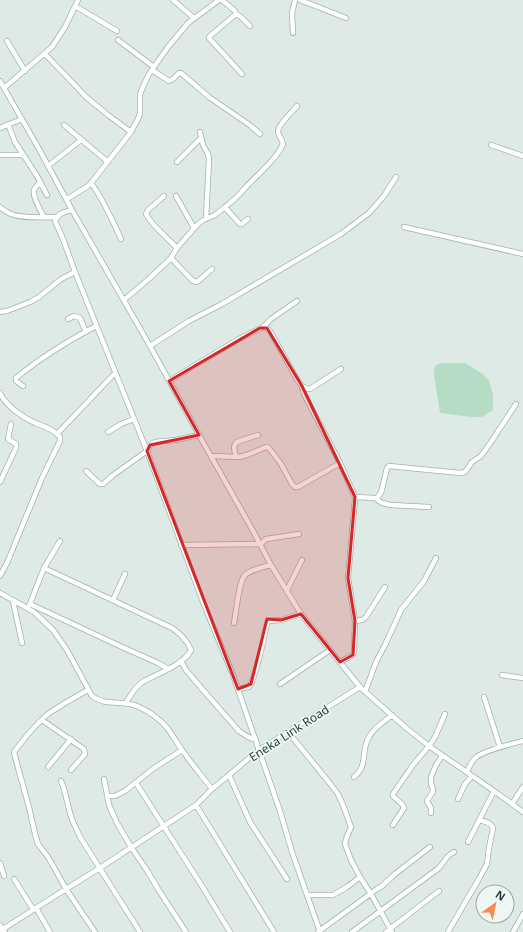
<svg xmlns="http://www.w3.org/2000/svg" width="523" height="932" font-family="'Noto Sans',sans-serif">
<rect width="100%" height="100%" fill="#deeae6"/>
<path fill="#b5dcc4" d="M440,363H465L483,374L489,381L493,395V410L482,417H471L440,413L434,374L435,366Z"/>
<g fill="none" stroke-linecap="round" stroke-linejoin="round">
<defs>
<path id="minor" d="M173,0L194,18
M222,0L235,11L236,14L210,36L209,38L242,74
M300,0L346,18
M75,6L117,31
M236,14L241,17L250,26
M293,33L292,13L295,0
M118,40L154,67
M7,41L25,71
M45,54L71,81L86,97L108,115L131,132
M152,70L169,81L173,79L179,73H181L209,97L251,126L260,134
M0,81L39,149L72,210L150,346L199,435L252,529L271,565L301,614L360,687L405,727L429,746L494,791L523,812
M4,88L52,47L65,27L78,0
M8,124L15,142L37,176L47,195
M64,125L108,162
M0,128L22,119
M200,132L203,145L208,154L209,159L206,219
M491,145L523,156
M0,155H23
M177,162L201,138
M48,166L81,140
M40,183C38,185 35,187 34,190C32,197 41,211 44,217
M91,183C104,200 112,220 121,239
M164,196L148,210L146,214C152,226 168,238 177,248
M176,196L194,228
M67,199L88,186L91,183L131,132L138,119L140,113V95L142,89L149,74L168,47L188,23L219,0
M0,207C3,210 7,212 11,214C24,219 43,217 57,217
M225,207C233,201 240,194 246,187C258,174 276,160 283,144C282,139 279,136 278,132C277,126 293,111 297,106
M72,210C65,212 58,213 55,221L63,239L75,272L147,451L203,602L233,675L280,811L292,852L320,932
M404,227L523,254
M171,258L193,281L197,282L212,269
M124,300L151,277L171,258L177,248L197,225L203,220L215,215L225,207L230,213L240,224H242L248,219
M0,312L7,311L30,302L39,297L61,279L75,272
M68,319L74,316L80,318L86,332
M263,327L271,319L297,301
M150,346L189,321L222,304L341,234L369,213L384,196L396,177
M169,381L239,339L263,327L267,328L270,331L298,381C302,386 304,389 310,389L341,369
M23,386L16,381V378C40,358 68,341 96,326
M302,386L304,394L340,463L355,497V499L348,578L355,621L354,651L353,655L340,662
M0,393C6,406 22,417 35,423C44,426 54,430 60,437V441L42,478L7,563L0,576
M108,432L121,424L134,419
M57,434L115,373
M211,456L239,457L247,455L266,447L269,448L281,464L292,484L295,487H298L340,463
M236,457C235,452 232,446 237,442L258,435
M86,471L100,484H103L112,476L147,451L150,445L155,442L175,440L199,435
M0,482L16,448V444L8,439L11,424
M355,497L375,498L382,503L391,505L429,507
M377,498L381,493L387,468L389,466L460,473L465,472L472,462L481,456L491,442L516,404
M181,545L260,544
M260,545L266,539L299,534
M44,568L172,628C181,634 187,640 191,650C185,664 157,674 144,681C136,686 131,694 126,703
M287,590L302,560
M0,593L34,612L53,630L67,650L92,696C106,707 124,699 139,707C150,712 161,720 168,729C173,736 177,743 182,750C191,763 202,776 212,789L259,750L360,687
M113,600L125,574
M13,601L22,643
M30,604L122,647L158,663L168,669
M29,606L44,568L60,541
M355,621L362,620L366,617L385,587
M234,623C236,614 239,580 245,575C252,569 263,567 271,565
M181,661L186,670L203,690L239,731L248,737L256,740
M502,675L523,678
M280,684L330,650
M238,689L249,687L251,684C259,664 263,643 267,623L268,621L281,620L301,614
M88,690C75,697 61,705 48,714C37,723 23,740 14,752L17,764L29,807L35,834L38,844L48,857L56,871L66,889L95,932
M365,692L376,662L385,645L401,610L424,581L436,558
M484,697L500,747
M42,720L84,749L85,754L71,770
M288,732L328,781L338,794L343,805L351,827L346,839L345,844L351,860L360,877L371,894L392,932
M48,767L71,739
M467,772C469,767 471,762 475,758C484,750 511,744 523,741
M229,775L250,822L287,879
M354,777C369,765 360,751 369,737C373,728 384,722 392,715
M104,779L109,805L117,823L131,847L148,872L158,889L186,932
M61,781C66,792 67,804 71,816C73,823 77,830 80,837L140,932
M136,783L202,886L230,932
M108,796H115L125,791L154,768L182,750
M458,799L465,784L472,776
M512,804L523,787
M196,805L274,932
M431,813V808L427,801L432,793L433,791V789L431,784V777L436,765L442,756
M393,825L404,808C403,803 396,800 393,796V794L413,765L429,746L435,737L445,714
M468,842L494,791
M0,863L4,876
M14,879L33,909
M307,895H333L347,887L360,877
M36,908L50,932
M0,925L5,932
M0,931L66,889L100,868L196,805L212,789
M318,932L377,889L382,886L395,874L430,847
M352,932L439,868L448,856L454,852
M386,932L439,891
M448,932L480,877L487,864L489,848L493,828C491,822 485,822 480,820
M513,932L523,914"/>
</defs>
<use href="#minor" stroke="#a1b2ae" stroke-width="6"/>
<use href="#minor" stroke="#fff" stroke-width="4.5"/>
</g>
<path fill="#d62828" fill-opacity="0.2" stroke="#d62828" stroke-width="3" stroke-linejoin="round" d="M260,328H267L302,386L355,497L348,578L355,621L353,655L340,662L301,614L281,620L267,619L251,684L238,689L147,451L150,445L199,435L169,381Z"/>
<g text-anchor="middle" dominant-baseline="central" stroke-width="3.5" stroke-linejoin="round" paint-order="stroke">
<g font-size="12" fill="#1f3a36" stroke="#eef7f3">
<text transform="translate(289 733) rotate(-33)">Eneka Link Road</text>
</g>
</g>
<g transform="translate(495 904) rotate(33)"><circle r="19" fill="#eef7f3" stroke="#9baba7"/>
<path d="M0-3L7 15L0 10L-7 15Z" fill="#f78c4f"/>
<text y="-6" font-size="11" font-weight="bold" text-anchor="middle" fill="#1f3a36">N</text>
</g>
</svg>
